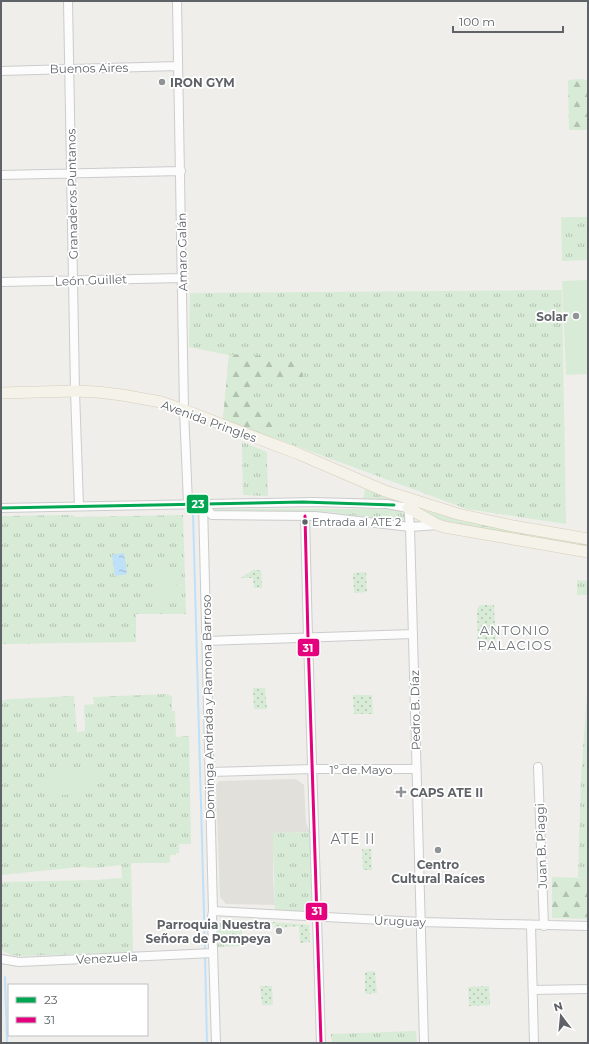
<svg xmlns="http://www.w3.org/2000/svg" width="589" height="1044" font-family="Montserrat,sans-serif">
<defs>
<pattern id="grass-tufts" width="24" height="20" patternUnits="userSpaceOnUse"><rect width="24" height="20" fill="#d8ebd6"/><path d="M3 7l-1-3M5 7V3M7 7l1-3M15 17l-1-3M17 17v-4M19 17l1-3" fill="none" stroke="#b2c2b1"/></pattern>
<pattern id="forest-firs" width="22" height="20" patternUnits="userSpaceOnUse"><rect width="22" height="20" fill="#d8ebd6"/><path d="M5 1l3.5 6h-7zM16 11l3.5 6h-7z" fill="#b2c2b1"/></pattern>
<pattern id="park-dots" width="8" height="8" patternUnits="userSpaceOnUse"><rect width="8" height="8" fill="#d8ebd6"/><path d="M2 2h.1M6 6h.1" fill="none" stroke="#b2c2b1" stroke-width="1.8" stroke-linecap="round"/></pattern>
<pattern id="water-ripples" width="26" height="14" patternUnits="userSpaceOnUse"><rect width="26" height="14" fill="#bfe0f9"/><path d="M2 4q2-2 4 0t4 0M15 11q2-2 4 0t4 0" fill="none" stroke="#9eb9cd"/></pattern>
</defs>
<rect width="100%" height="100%" fill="#efeeea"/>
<path fill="#e2e0da" d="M296,779L304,785L306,823L310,832L274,833L273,880L275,905L226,904L220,897L216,785L219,781Z"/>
<path fill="url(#grass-tufts)" d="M561,217H588V260L562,261Z
M562,290L566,524L467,509L223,419L229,355L189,347L190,293Z
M242,442L267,452L268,496L243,495Z
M365,489L398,501L363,500Z
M415,507L462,521L588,543V549L452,526Z
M214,509H395L405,514L406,520L404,522L328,512H219Z
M72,515L76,517L183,515L186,614H136V642L1,644V516Z
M577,580L588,581L587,595H577Z
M588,681V878L578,877L581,778Z
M167,694L172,696V711H175L176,737L189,736L191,844H179V853H176V855H170V863H131L133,952L20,956L11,955L1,950V882L96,880L122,878L121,865L96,868L81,867L1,875V701L10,699L74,696L77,732L85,731L84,705L94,704L93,697Z
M310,832L312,909L309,912L275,911L273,833Z
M219,923L242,924V946L217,947L216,925Z
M416,1031L417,1043H332L331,1034Z"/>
<path fill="url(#forest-firs)" d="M579,79L588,80V130H569L568,80Z
M246,354L295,362L303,374V378L291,379L276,377L261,380L255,386L249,395C252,410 264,417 275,426L277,432L275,435L271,437L223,419L229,355Z
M552,877L588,878V919L552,918Z"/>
<path fill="url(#park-dots)" d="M253,570H261L262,588H254L253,578H241Z
M366,572L367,592L354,593L353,573Z
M480,605H494L496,650H481L478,647L477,609Z
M253,688H265L267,709H254Z
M353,695H372L373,714H354Z
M362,849H371L372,870H363Z
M271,922L309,925L310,942L300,943L299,926L275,928V924L271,925Z
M375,971L377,993L365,994V972Z
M260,986H272L273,1005H262Z
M489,986L490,1005L469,1006L468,987Z"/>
<path fill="#d8ebd6" d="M588,280V374L566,375L562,281Z
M175,569L177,602L156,603L154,570Z
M94,769L95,793L46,796L44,772Z"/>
<path fill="url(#water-ripples)" d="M124,553L127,574L115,576L112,555Z"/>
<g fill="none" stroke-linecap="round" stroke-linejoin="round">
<path stroke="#bfe0f9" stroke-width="2" d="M193,514L205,951
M205,956L207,1043
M5,977L7,1043"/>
<defs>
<path id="minor" d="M68,1L75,391L79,506
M177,1L184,410L188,503
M1,71L178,66
M1,175L181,171
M1,282L182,278
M203,503L213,911L212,917L216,1043
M203,503L212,515L315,516L410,527L438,525
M408,504L410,527L424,1043
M1,508L313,502L387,504L408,508
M305,516L308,638L321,1043
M206,641L413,634
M538,767L544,926
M210,772L313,769H416
M213,911L421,922L588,926
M531,925L534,1043
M1,959L19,962L213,953
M533,990L588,989"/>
<path id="major" d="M1,393L75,391L97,392L122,395L161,402L184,410L299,454L385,491L458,514L513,526L588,539
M408,508L438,525L444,527L588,552"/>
</defs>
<use href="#minor" stroke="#cbcccc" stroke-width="10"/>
<use href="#major" stroke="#d7ceb8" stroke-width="12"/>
<use href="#minor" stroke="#fdfcfc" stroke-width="8"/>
<use href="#major" stroke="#f4f2e9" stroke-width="11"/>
<defs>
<path id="bus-1" d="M1,508L303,502L394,505"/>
<path id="bus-2" d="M305,516L308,638L321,1043"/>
</defs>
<use href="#bus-1" stroke="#fff" stroke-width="6"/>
<use href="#bus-2" stroke="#fff" stroke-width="6"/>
<use href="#bus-1" stroke="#00a651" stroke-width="3"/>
<use href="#bus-2" stroke="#e5007d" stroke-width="3"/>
</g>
<g fill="#919496" stroke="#fff" stroke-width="1.5">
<circle cx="162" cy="82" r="4"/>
<circle cx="576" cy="316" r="4"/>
<path d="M399 786h4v4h4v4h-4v4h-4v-4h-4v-4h4z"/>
<circle cx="438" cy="850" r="4"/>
<circle cx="279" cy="931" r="4"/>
</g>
<circle fill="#5f6368" stroke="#fff" stroke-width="1.5" cx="305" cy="522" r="3.5"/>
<g text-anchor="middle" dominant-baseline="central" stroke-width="3.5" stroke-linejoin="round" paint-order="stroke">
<g font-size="11" fill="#5f6368" stroke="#fff" text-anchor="start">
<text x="312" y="522">Entrada al ATE 2</text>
</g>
<g font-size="12" fill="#5f6368" stroke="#fff">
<text transform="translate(89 68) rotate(-1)">Buenos Aires</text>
<text transform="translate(72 194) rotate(-91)">Granaderos Puntanos</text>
<text transform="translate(182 252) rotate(-91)">Amaro Galán</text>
<text transform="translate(91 280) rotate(-2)">León Guillet</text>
<text transform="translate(209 421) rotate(20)">Avenida Pringles</text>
<text transform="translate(208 707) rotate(-91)">Dominga Andrada y Ramona Barroso</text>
<text transform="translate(415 710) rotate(-91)">Pedro B. Díaz</text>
<text x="361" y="769">1º de Mayo</text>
<text transform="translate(541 846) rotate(-92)">Juan B. Piaggi</text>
<text transform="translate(400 921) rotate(2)">Uruguay</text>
<text transform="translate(107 958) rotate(-3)">Venezuela</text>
</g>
<g font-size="12" font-weight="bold" fill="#5f6368" stroke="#fff" text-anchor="start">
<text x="170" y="82">IRON GYM</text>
<text x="568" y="316" text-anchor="end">Solar</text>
<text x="410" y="792">CAPS ATE II</text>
<text x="438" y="864" text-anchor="middle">Centro<tspan x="438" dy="14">Cultural Raíces</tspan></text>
<text x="271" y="924" text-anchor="end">Parroquia Nuestra<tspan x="271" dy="14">Señora de Pompeya</tspan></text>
</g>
<g font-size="13" letter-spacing="1" fill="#70757a" stroke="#fff">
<text x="515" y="630">ANTONIO<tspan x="515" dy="15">PALACIOS</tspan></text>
</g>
<g font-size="14" letter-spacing="1" fill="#70757a" stroke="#fff">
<text x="353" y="839">ATE II</text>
</g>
</g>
<g stroke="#fff" stroke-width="1.5">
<rect x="186" y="494" width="23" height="20" rx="4" fill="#00a651"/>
<rect x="297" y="638" width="23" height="19" rx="4" fill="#e5007d"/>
<rect x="305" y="902" width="23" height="19" rx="4" fill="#e5007d"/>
</g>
<g font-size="11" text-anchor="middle" font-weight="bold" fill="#fff">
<text x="198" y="508">23</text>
<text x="308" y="652">31</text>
<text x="317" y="915">31</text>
</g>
<rect width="589" height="1044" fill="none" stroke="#5f6368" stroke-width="4"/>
<rect x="8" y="984" width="140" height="52" fill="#ffffff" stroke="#bfc1c3"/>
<rect x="16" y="997" width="20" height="6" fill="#00a651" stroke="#bfc1c3"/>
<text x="44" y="1004" font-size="12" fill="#5f6368">23</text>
<rect x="16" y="1017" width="20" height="6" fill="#e5007d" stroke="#bfc1c3"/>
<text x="44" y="1024" font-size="12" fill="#5f6368">31</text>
<g transform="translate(561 1016) rotate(344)" stroke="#ffffff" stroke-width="3" paint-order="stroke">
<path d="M0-3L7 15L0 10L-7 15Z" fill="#5f6368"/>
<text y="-6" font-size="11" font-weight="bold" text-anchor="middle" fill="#5f6368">N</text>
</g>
<path d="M453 26v6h110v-6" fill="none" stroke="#5f6368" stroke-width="2"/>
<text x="459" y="26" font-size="12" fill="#5f6368" stroke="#ffffff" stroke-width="3" paint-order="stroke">100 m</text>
</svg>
